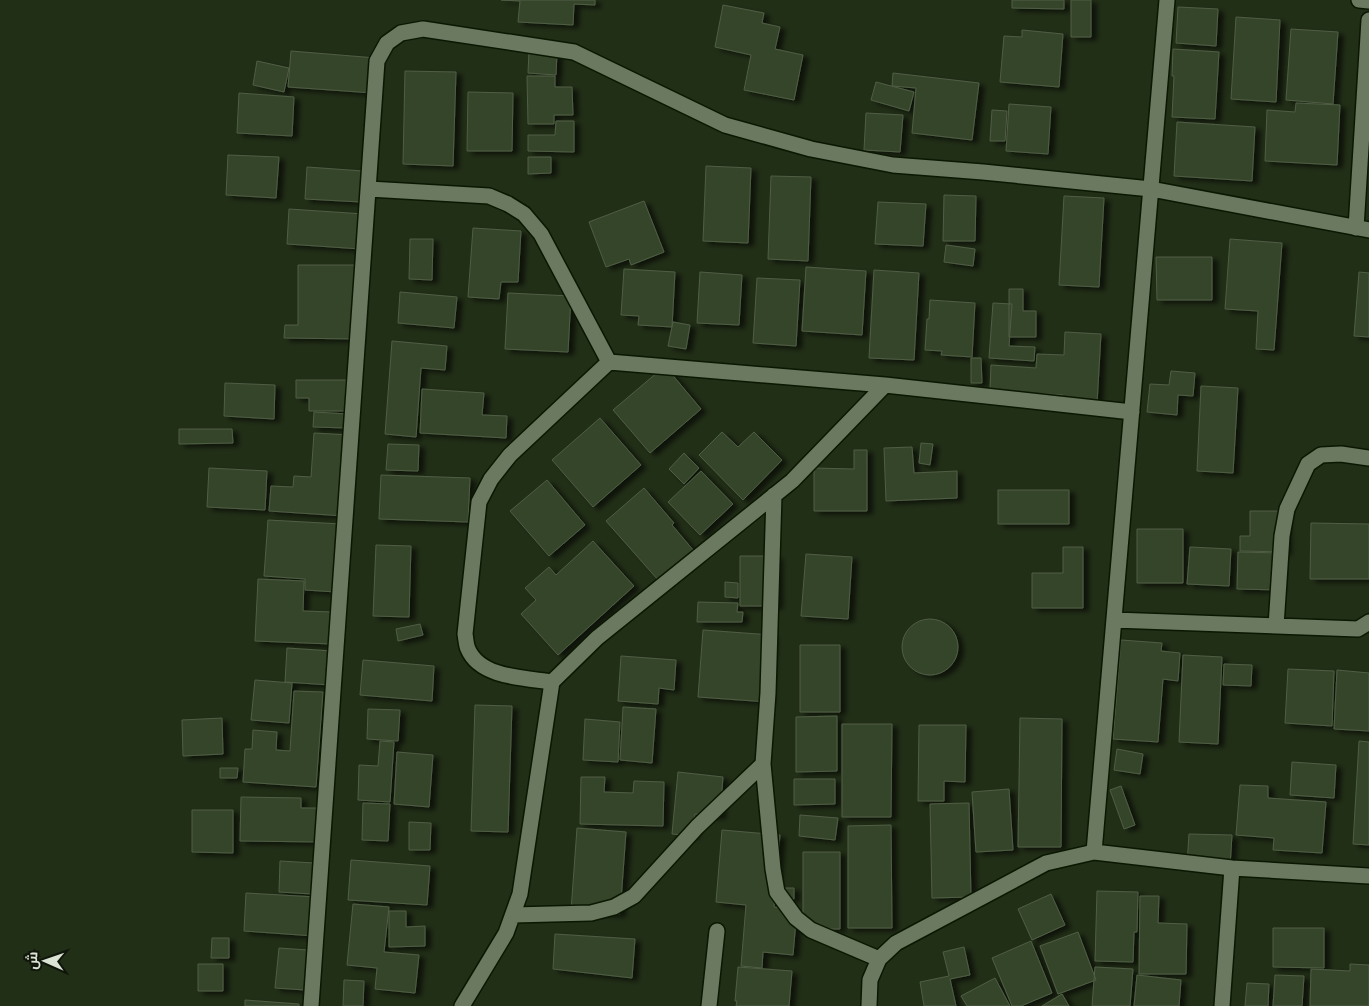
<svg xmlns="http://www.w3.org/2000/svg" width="1369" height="1006" font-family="Roboto,Cairo,sans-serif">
<defs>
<filter id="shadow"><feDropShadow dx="5.5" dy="3" stdDeviation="2.5" flood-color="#0009"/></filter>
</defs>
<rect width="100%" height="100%" fill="#222f17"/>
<path fill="#36442b" stroke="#4f5e44" filter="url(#shadow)" d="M501,0H595V5L574,4L573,25L518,22L520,1Z
M1012,0H1064V9L1012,8Z
M1071,0H1091V37H1071Z
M723,5L764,13L762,23L780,27L775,49L803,55L794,100L744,90L751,55L715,47Z
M1178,7L1218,9L1216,46L1176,43Z
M1236,17L1280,20L1276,102L1231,99Z
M1291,29L1338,32L1333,104L1286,100Z
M1022,30L1063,34L1059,87L1000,82L1004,36L1022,37Z
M1173,49L1219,52L1215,119L1172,117L1174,76H1172Z
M291,51L376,58L373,93L288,87Z
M529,51L557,53L556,75L528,73Z
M257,61L289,68L284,92L253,85Z
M405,71L456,72L453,166L403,164Z
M893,73L979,83L972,140L912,133L916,88L892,86Z
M527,76H555V87H572L573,115H554V124H528Z
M876,82L914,92L909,111L871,100Z
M468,92L513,93L512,151H467Z
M239,93L294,97L292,136L237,133Z
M1296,103L1340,105L1337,165L1265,161L1267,110L1295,112Z
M1009,104L1051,107L1048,154L1006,151Z
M992,110L1007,111L1005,141H990Z
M866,113L903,115L900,152L864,150Z
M556,121H574V152L528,151V135H555Z
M1177,122L1255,127L1252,181L1174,176Z
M228,155L279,157L276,198L226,195Z
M528,157H551V173L528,174Z
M706,166L751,168L748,243L703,241Z
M307,167L363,171L361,202L305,199Z
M771,176L811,177L808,261L768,259Z
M944,195L976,196L975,241H943Z
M1064,196L1104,198L1099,287L1059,285Z
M644,201L664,252L631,265L629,259L606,267L589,222Z
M878,202L926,204L923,246L875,244Z
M289,209L364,214L361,249L287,244Z
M473,228L521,231L518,282H501L499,299L468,297Z
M410,239H433L432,280L409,279Z
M1230,239L1282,243L1274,350L1256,349L1258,311L1225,309Z
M946,245L975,249L973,266L944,262Z
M1156,257H1212V300H1157Z
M298,265H359L358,339L284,338L285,325H298Z
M806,267L866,271L862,335L802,331Z
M624,269L675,272L672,327L638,325L639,316L621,315Z
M874,270L919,273L914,360L869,358Z
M700,272L742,275L739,325L697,323Z
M1359,272L1369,273V337L1354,336Z
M757,278L800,280L796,346L753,343Z
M1009,289H1023V311H1036V337H1009Z
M400,292L457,297L454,328L398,323Z
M508,293L571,296L568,352L505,349Z
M930,300L975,303L972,357L941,355L942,351L925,350L927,319H929Z
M993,303L1012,304L1009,346L1035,347L1034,361L989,358Z
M673,322L690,325L686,349L668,346Z
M1065,332L1101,334L1097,404L1062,402L1063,395L990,391L991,365L1036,368L1037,354L1064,355Z
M392,341L447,346L445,370L421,368L416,437L385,434Z
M971,358H981L982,383H971Z
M665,366L701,409L650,453L613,410Z
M1171,371L1195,373L1193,396L1178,395L1177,415L1147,412L1150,384L1169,385Z
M296,380H346V411H309V398H296Z
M225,383L275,385L274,419L224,416Z
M1201,386L1238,388L1233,473L1197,471Z
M422,389L484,393L482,415L507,416L506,438L420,433Z
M314,412L348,414L347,428L313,427Z
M600,418L641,465L593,507L552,460Z
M179,429H232L233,443L179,444Z
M722,432L738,447L754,432L782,460L743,500L699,455Z
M314,433L350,435L344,516L269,511L271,486L293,487L294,476L311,477Z
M921,443L933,444L930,465L919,463Z
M388,444L419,445L418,471L386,470Z
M912,447L914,473L957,471V498L886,501L884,448Z
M854,450H867V511H814V468L854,469Z
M684,453L699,468L684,484L669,469Z
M209,468L267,471L265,510L207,507Z
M701,471L733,504L700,535L668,502Z
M381,475L470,478L468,522L379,519Z
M547,480L585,525L549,556L510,511Z
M644,488L674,523L672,525L694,551L659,581L606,521Z
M998,490H1069V524H998Z
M1250,511H1285L1286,552L1240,551V536H1250Z
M268,520L341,524L336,592L305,590V579L264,576Z
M1311,523L1369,524V579H1310Z
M1137,529H1183V583H1137Z
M593,541L634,586L558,655L521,614L536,600L525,588L549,567L556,575Z
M376,545L411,546L409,617L373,616Z
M1063,547H1083V608H1032V573H1063Z
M1190,547L1231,549L1229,586L1187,584Z
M1238,552L1280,553L1279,590L1237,589Z
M806,554L852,557L848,619L801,616Z
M740,556H777V606H740Z
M258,579L304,581L303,611L333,612L331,644L255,641Z
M725,582L738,583V598L725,597Z
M698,602L738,603L737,612H743L742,622H697Z
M902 647a28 28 0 1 1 56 0a28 28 0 1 1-56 0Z
M420,624L423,635L398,641L396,629Z
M703,630L772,635L768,702L698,697Z
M1121,640L1162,643L1161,651L1180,653L1178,681L1163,679L1158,742L1113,739Z
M800,645H840V712H800Z
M287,648L332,651L330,685L285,682Z
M1183,655L1222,657L1218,744L1179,742Z
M621,656L676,660L674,690L659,688L658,704L618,701Z
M363,660L434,666L432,701L360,695Z
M1224,664L1252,665L1251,686L1223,685Z
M1288,669L1334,671L1332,726L1285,723Z
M1337,670L1369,673V731L1334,729Z
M255,680L292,683L289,723L251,720Z
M294,691L323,692L316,787L243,782L245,749H252L253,730L277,732L276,750L290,751Z
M475,705L512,706L508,832L471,831Z
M623,707L656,709L652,763L620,760Z
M368,709L400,710L398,741L367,739Z
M837,716V771L796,772V717Z
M222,718L223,754L183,756L182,720Z
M1020,718L1062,719L1061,847H1018Z
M585,719L620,722L618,762L583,760Z
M842,724H892L891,817H842Z
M919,725H966L965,782L944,781V801H918Z
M380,741L394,742L390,802L358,800L359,765L378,766Z
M1359,741L1369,742V845L1353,844Z
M1117,749L1143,754L1140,774L1114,770Z
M397,752L433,755L429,807L394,804Z
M1292,762L1336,765L1334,798L1290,795Z
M220,768H238L237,778H220Z
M678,772L723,777L720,816L695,814L693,836L672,834Z
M581,777H605L604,792L633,793L634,781L664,782L663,826L580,824Z
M794,779H835V804L794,805Z
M1240,785L1268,786V798L1326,802L1322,853L1273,850L1274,838L1236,835Z
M1121,786L1135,825L1124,829L1110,790Z
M1009,789L1013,850L976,852L972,792Z
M241,797L301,798V808H321V842L240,841Z
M363,803L390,804L388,841L362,840Z
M969,803L971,897L932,898L930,804Z
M192,810H233V853L192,852Z
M800,815L838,818L835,840L799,836Z
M409,822L431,823L430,850H409Z
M891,825L892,928H848V826Z
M577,828L626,832L620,914L571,911Z
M722,830L780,835L774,907L797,909L793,955L763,952L762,968L741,966L746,905L716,902Z
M1189,834L1232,835L1230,867L1187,865Z
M803,852H840V929H803Z
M351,860L430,866L427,905L348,900Z
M280,861L314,863L312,894L279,892Z
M778,888H794V899L777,898Z
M1097,891L1138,892L1137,932H1134L1133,962L1095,961Z
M246,893L316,897L314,936L244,931Z
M1051,894L1065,925L1032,940L1018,909Z
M1140,896H1159L1158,923L1187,924L1186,974H1139Z
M353,904L389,907L384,952L419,955L415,993L375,989L377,968L347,965Z
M389,911H406V927L425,926V946L389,947Z
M1273,928H1324V968L1273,967Z
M1078,932L1096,980L1058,994L1040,946Z
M555,934L635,939L632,978L553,969Z
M212,938H229V958H211Z
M1031,941L1052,993L1021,1006H1012L992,958Z
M964,947L970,975L950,979L956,1006H924L920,982L949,976L943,952Z
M279,948L308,950L305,990L275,988Z
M198,964H223V991H198Z
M1350,964L1369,965V1006H1310L1311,969L1350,971Z
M738,967L792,971L789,1006H736L737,1001H735Z
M1095,967L1133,969L1130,1006H1092Z
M1137,975L1181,980L1179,1006H1134Z
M1275,975L1304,976L1302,1006H1273Z
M995,978L1010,1006H967L961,996Z
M344,980L364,981L363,1006H343Z
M1247,983L1269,984L1268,1006H1245Z
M1062,994L1069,1006H1042Z
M245,1000L299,1004V1006H245Z"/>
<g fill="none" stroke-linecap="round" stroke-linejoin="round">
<defs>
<path id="minor" d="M1359,0L1369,1
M369,189L489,196L508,204L524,214L541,234L609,362L885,385L1132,412
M1356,228L1369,20
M774,495L768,693L763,764L773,869L777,892L796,918L811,930L879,959
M1114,620L1358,629L1369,622
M1276,626L1282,536L1287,509L1308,464L1321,455L1341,454L1369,458
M552,682C526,678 480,678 468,649C466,645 466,639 465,634L479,502L491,479L510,455L609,362
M1094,852L1167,0
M513,915L591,913L614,907L634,896L697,827L763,764
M311,1006L377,61L387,43L401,33L423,29L574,52L725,125L811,149L893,165L983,172L1151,189L1369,230
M462,1006L506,933L520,894L552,682L597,638L792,481L885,385
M709,1006L717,931
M869,1006L870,980L879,959L896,943L1046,863L1094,852L1232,868L1369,876
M1222,1006L1232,868"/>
</defs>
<use href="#minor" stroke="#0b1702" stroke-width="18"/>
<use href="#minor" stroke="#6a795f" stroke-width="15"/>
</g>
<g transform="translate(45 961) rotate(272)" stroke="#0f150b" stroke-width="4" paint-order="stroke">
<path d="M0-4L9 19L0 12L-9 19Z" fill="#dbe3d5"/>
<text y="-8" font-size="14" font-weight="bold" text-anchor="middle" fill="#dbe3d5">ش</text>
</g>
</svg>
